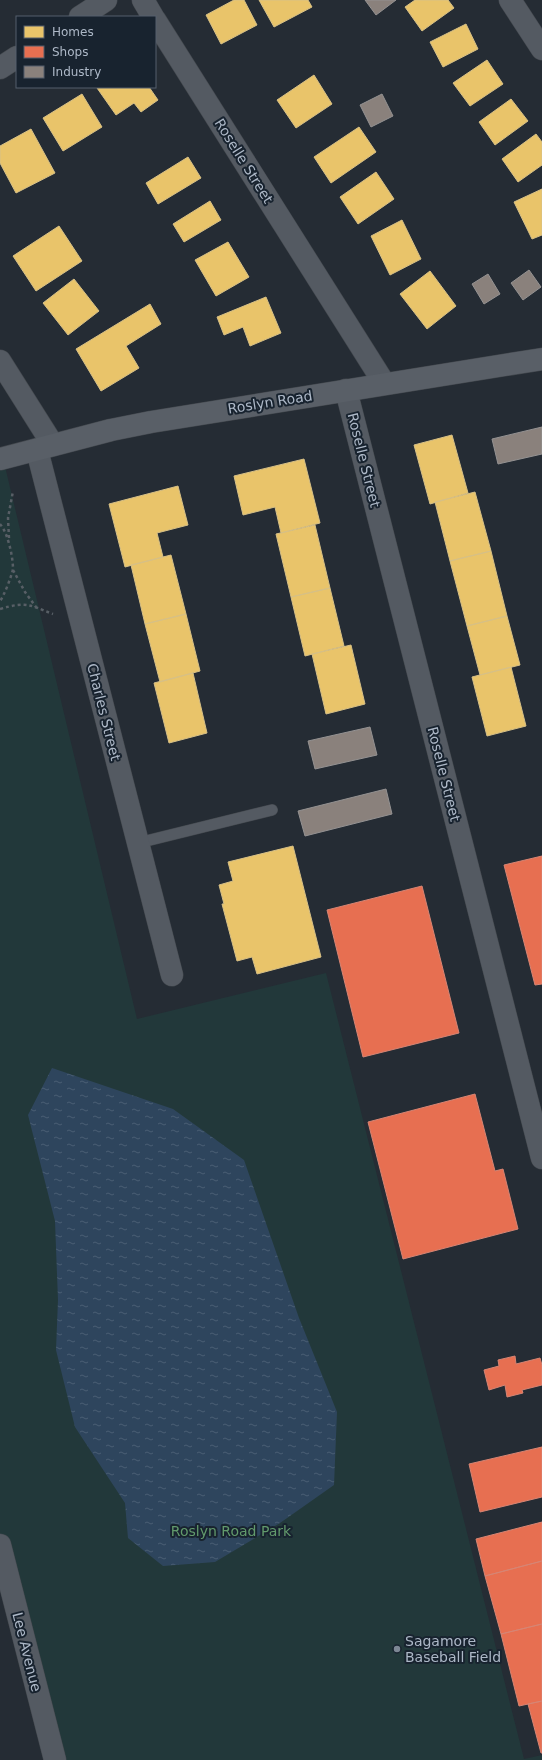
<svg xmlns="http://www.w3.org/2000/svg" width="542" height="1760" font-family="'DejaVu Sans',sans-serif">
<defs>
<pattern id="water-ripples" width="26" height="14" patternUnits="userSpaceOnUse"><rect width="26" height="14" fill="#2e455d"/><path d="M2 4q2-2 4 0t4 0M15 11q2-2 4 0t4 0" fill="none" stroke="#4a5e73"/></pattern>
</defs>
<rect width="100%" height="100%" fill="#252c34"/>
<path fill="#22383a" d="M3,458L137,1019L326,973L524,1759L542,1755V1760H54L0,1549V459Z"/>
<path fill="url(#water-ripples)" d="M52,1068L173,1109L244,1160L299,1318L337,1412L334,1485L280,1523L215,1562L163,1566L128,1538L125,1503L75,1427L56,1350L58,1300L55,1221L28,1115Z"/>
<path fill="#e9c46a" stroke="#d7c086" d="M234,0H244L257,25L221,44L206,15Z
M259,0H308L312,7L274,27Z
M415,0H448L454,8L422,31L405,7Z
M466,24L478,49L443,67L430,42Z
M487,60L503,84L470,106L453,83Z
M314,75L332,104L296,128L277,100Z
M99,87H149L158,100L141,112L134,103L116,115L97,88Z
M82,94L102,127L63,151L43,118Z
M511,99L528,121L495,145L479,122Z
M359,127L376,152L331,183L314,157Z
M31,129L55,173L16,193L0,163V146Z
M536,134L542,142V165L518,182L502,159Z
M188,157L201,178L158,204L146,183Z
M376,172L394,199L358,224L340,197Z
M542,189V235L532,239L514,202Z
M210,201L221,220L184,242L173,224Z
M402,220L421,259L390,275L371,236Z
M59,226L82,261L36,291L13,256Z
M228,242L249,277L216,296L195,260Z
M430,271L456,306L427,329L400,294Z
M74,279L99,311L68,335L43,303Z
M266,297L281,333L250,346L243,327L224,335L217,317Z
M150,304L161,324L126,346L139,368L101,391L76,349Z
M452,435L468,493L430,504L414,445Z
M304,459L320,523L281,533L275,507L243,515L234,476Z
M178,486L188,525L157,533L163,557L125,567L109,504Z
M475,492L491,551L450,561L435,502Z
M315,525L330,588L291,597L276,534Z
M491,551L507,616L467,626L450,561Z
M171,555L186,614L145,624L131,565Z
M330,588L344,646L305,656L291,597Z
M186,614L200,671L160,682L145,624Z
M507,616L520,665L480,675L467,626Z
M351,645L365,704L326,714L312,654Z
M511,667L526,726L487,736L472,677Z
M193,673L207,733L169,743L154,683Z
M293,846L321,957L257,974L252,957L237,961L222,904H224L219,885L233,881L228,862Z"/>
<path fill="#e76f51" stroke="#d68574" d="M542,856V984L535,985L504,865Z
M422,886L459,1033L363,1057L327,910Z
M475,1094L495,1171L503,1169L518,1229L403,1259L368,1122Z
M515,1356L516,1364L540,1358L542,1365V1385L522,1390L523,1393L507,1397L505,1385L489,1390L484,1370L499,1366L498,1360Z
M542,1447V1497L480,1512L469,1464Z
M542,1522V1561L485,1576L476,1539Z
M542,1561V1624L501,1634L485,1576Z
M542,1624V1701L519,1706L501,1634Z
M542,1701V1753H541L528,1704Z"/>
<path fill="#8a817c" stroke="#949292" d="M365,0H396L376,15Z
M382,94L393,116L371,127L360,105Z
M529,270L541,287L523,300L511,283Z
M488,274L500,294L484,304L472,284Z
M542,427V454L498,464L492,439Z
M370,727L377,755L315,769L308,741Z
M386,789L392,814L305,836L298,811Z"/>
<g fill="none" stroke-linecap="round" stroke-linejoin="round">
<defs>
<path id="lane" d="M138,843L272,810"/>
<path id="street" d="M143,0L153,17
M510,0L542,49
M80,17L106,0
M155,20L384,383
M0,68L17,57
M0,361L53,445
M346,390L542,1158
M37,450L172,975
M0,1545L55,1760"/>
<path id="secondary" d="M0,459L111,430L151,422L542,359"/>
</defs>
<use href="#lane" stroke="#43484e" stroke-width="12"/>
<use href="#street" stroke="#43484e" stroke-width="23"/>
<use href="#secondary" stroke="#43484e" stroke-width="23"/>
<path stroke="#585f66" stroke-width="2.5" stroke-dasharray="3 3" stroke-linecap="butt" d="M0,524C8,533 13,557 13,569C12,575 4,596 0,601
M9,538L8,518L13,491
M13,570L25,592L36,607
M0,609C27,601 29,605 53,614"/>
<use href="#lane" stroke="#545a62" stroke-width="11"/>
<use href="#street" stroke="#545a62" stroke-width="22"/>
<use href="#secondary" stroke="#595f67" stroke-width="22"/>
</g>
<circle fill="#7d8794" stroke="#18232f" stroke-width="1.5" cx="397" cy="1649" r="4"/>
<g text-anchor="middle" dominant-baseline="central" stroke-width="4" stroke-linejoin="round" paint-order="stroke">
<g font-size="14" fill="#adb8c7" stroke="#18232f">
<text transform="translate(244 161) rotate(58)">Roselle Street</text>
<text transform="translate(270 402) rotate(-9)">Roslyn Road</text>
<text transform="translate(364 460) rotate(76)">Roselle Street</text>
<text transform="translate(104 712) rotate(76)">Charles Street</text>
<text transform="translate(444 774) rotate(76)">Roselle Street</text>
<text transform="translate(27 1652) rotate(76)">Lee Avenue</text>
</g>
<g font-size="14" fill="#629a6c" stroke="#18232f">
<text x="231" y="1531">Roslyn Road Park</text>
</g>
<g font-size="14" fill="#adb8c7" stroke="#18232f" text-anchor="start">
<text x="405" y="1641">Sagamore<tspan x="405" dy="16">Baseball Field</tspan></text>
</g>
</g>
<rect x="16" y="16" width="140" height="72" fill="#18232f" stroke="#545f6c"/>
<rect x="24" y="26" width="20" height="12" fill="#e9c46a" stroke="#545f6c"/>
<text x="52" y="36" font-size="12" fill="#adb8c7">Homes</text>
<rect x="24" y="46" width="20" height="12" fill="#e76f51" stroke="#545f6c"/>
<text x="52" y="56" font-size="12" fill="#adb8c7">Shops</text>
<rect x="24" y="66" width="20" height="12" fill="#8a817c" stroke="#545f6c"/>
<text x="52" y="76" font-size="12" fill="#adb8c7">Industry</text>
</svg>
